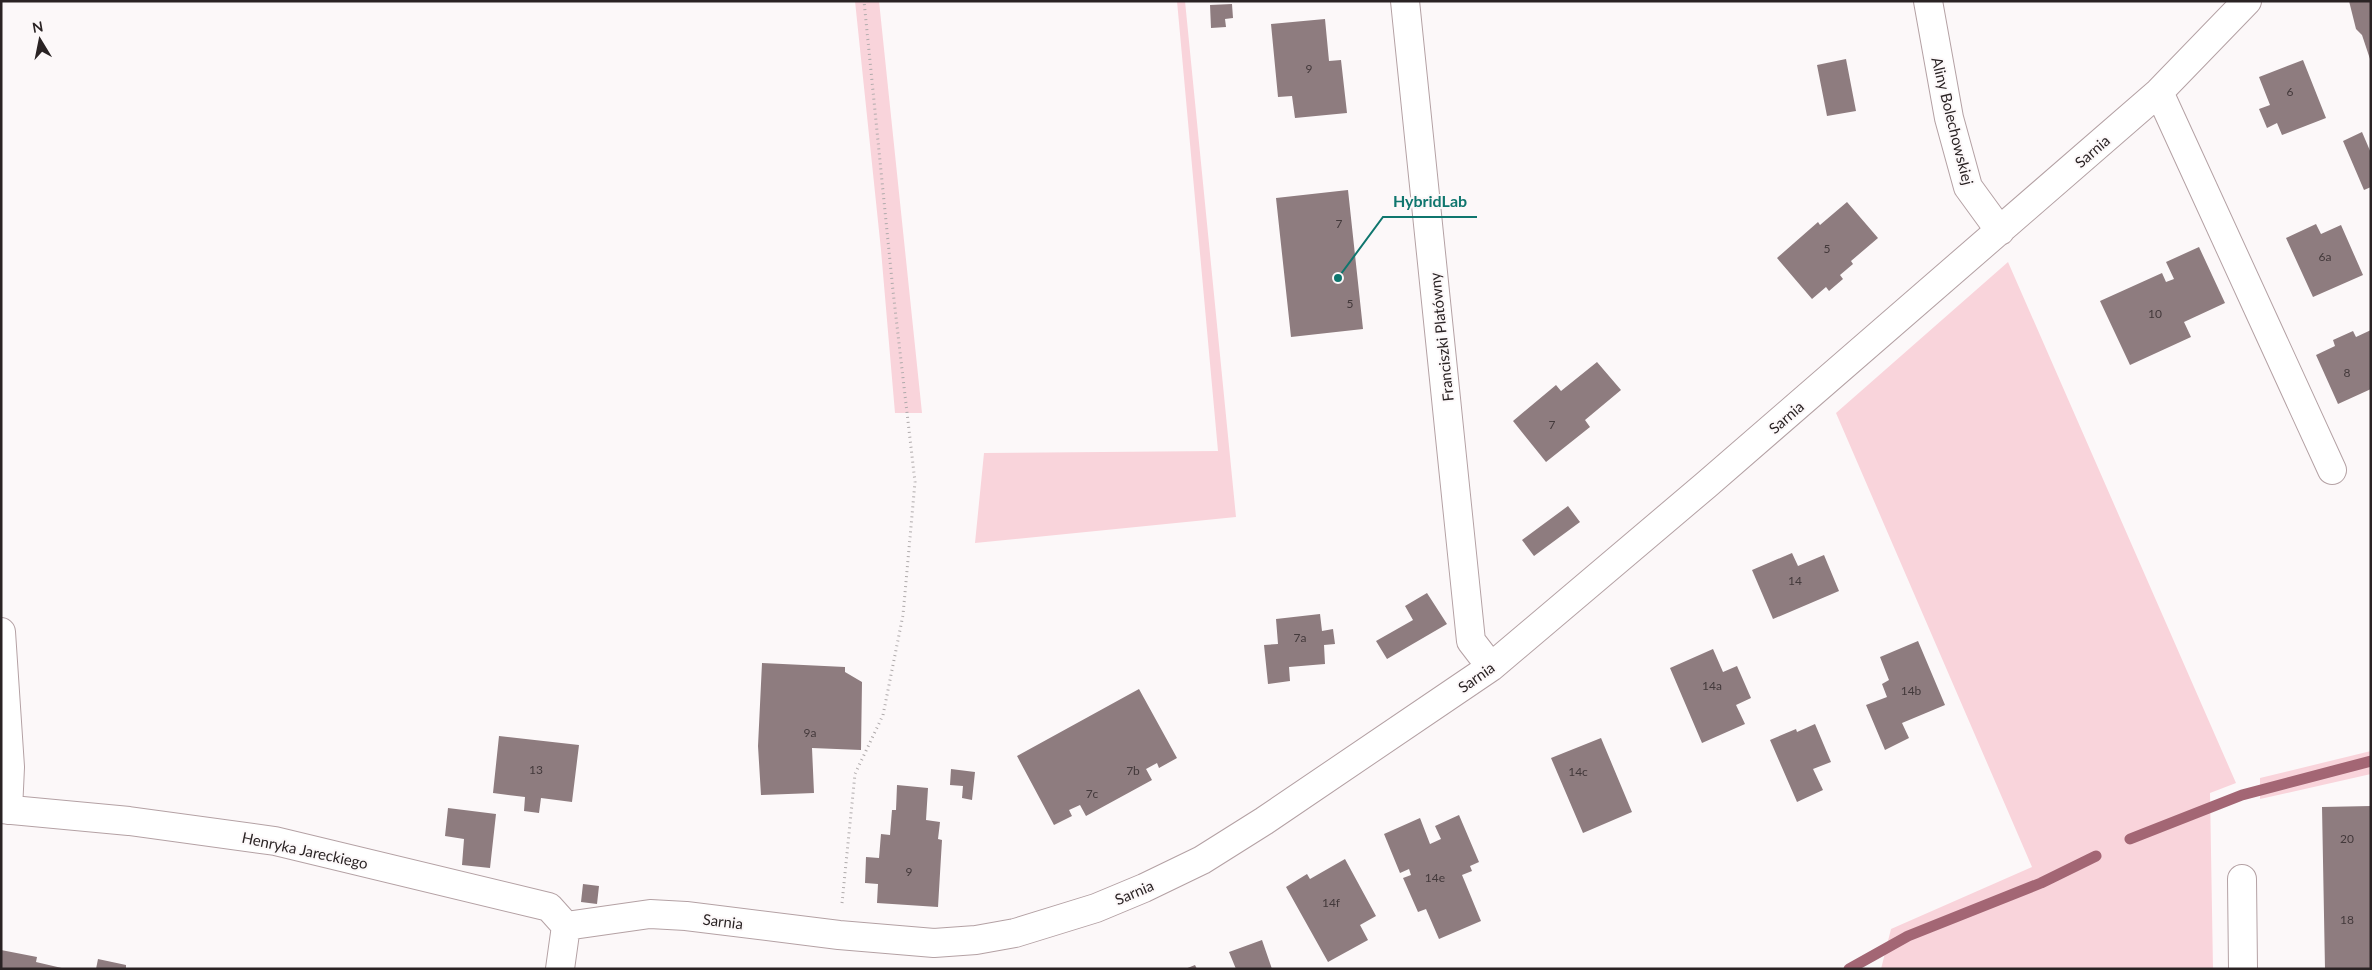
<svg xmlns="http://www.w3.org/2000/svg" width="2372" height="970" font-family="Lato,sans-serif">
<rect width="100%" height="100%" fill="#fcf8f9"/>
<path fill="#f9d4db" d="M855,1H879L922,413H895L881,250Z
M1177,1H1185L1236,517L975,543L984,453L1218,451Z
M2008,262L2236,783L2210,793L2213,969H1881L1891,929L2032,867L1836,413Z
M2371,751V774L2260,799V778Z"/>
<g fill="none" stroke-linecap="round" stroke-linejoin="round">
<path stroke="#a36674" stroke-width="11" d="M2130,839L2242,795L2371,761
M1849,969L1908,936L2041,883L2096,856"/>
</g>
<path fill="#8e7c7f" d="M2349,1H2371V62L2362,35L2356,29Z
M1232,4L1233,18L1225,19L1226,27L1211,28L1210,5Z
M1325,19L1329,61L1341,60L1347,113L1295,118L1292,96L1278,97L1271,24Z
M1846,59L1856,111L1827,116L1817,65Z
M2303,60L2326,118L2282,135L2277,123L2267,128L2259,109L2270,105L2259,77Z
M2362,132L2371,153V187L2364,190L2343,141Z
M1348,190L1363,329L1291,337L1276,198Z
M1847,202L1878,238L1851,261L1853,264L1840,275L1843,279L1829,291L1826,287L1812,299L1777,258L1818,222L1820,225Z
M2316,224L2321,234L2341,225L2363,275L2313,297L2286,238Z
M2199,247L2225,303L2184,322L2191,337L2130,365L2100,301L2162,273L2166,282L2174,279L2166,262Z
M2371,330V389L2338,404L2316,355L2335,346L2333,340L2353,331L2356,337Z
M1597,362L1621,390L1585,420L1590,427L1546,462L1513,421L1556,385L1561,391Z
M1568,506L1580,522L1534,556L1522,540Z
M1792,553L1798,566L1824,555L1839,591L1773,619L1752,570Z
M1427,593L1447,624L1387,659L1376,641L1413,620L1405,606Z
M1320,614L1322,631L1333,629L1335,644L1324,645L1325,664L1289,667L1290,681L1268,684L1264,645L1278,644L1276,619Z
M1918,641L1945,705L1902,723L1909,738L1885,750L1866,705L1887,697L1882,684L1889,680L1880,657Z
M1713,649L1723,672L1737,666L1751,698L1736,705L1745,724L1702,743L1670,668Z
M762,663L845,667V672L862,682L861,750L812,748L814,793L761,795L758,746Z
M1139,689L1177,758L1159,768L1157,763L1146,769L1152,780L1086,816L1080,805L1069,810L1072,816L1054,825L1017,756Z
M1815,724L1831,762L1813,769L1823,790L1797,802L1770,740L1796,729L1797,732Z
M499,736L579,745L572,802L541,798L539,813L524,811L525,797L493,793Z
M1601,738L1632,812L1583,833L1551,758Z
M951,769L975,772L972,800L962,798L963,786L950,785Z
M897,785L928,788L926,820L940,822L938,839L942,840L938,907L877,903L878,884L865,883L866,857L879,858L881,834L890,835L892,810H896Z
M2371,806V969H2325L2322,807Z
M448,808L496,814L490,868L462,865L464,839L445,836Z
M1459,815L1479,862L1470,866L1472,871L1462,875L1481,921L1439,939L1426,909L1418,912L1403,878L1411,875L1409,869L1400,873L1384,834L1420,818L1430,844L1441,839L1435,826Z
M1345,859L1376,916L1360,925L1368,940L1328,962L1286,887L1307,874L1310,879Z
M583,884L599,886L597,904L581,902Z
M1262,940L1272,969H1236L1229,952Z
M1,950L37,957L36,962L66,969H1Z
M98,959L126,965V969H96Z
M1195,965L1197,969H1185Z"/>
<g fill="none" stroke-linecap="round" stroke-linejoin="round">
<defs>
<path id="minor" d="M1405,1L1471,641L1491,667
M1928,1L1949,118L1968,187L2000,231
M2159,92L2332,470
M1,632L10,767L8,810
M1,809L129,821L275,841L549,907L566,926
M2242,879L2243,969
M566,926L650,914L686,916L839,935L934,943L976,940L1015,933L1096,908L1144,888L1202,860L1264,821L1491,667L1706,485L2159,92L2247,1
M560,969L566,926"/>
</defs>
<use href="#minor" stroke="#b4a1a4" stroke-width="30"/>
<path stroke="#afaaab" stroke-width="3" stroke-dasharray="1 4" stroke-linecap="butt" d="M842,903L855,774L883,715L903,615L915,482L893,291L864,1"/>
<use href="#minor" stroke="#fff" stroke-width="28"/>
</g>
<g text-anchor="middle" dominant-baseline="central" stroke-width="4" stroke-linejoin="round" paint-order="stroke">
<g font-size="12" fill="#43393b">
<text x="1309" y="68">9</text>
<text x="2290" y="91">6</text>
<text x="1339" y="223">7</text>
<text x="1827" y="248">5</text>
<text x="2325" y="256">6a</text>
<text x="1350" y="303">5</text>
<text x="2155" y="313">10</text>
<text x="2347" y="372">8</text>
<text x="1552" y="424">7</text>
<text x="1795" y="580">14</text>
<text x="1300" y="637">7a</text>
<text x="1712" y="685">14a</text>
<text x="1911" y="690">14b</text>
<text x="810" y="732">9a</text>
<text x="536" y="769">13</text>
<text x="1133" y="770">7b</text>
<text x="1578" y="771">14c</text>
<text x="1092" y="793">7c</text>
<text x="2347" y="838">20</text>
<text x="909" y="871">9</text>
<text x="1435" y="877">14e</text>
<text x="1331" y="902">14f</text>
<text x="2347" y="919">18</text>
</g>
<g font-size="15" fill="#2a2324" stroke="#fcf8f9">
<text transform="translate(1953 121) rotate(76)">Aliny Bolechowskiej</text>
<text transform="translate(2092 151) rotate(-41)">Sarnia</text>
<text transform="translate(1441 337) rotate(-96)">Franciszki Platówny</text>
<text transform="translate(1786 417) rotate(-41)">Sarnia</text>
<text transform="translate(1476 677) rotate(-35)">Sarnia</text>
<text transform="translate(305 850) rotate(12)">Henryka Jareckiego</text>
<text transform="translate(1134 892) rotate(-23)">Sarnia</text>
<text transform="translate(723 921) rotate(7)">Sarnia</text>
</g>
</g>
<path fill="none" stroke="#0f766e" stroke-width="2" d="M1338 278L1383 217H1477"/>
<circle fill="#0f766e" stroke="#fcf8f9" stroke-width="2" cx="1338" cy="278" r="5"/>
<g font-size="16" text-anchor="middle" font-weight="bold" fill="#0f766e" stroke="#fcf8f9" stroke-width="4" stroke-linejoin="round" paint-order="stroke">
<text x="1430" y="207">HybridLab</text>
</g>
<rect width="2372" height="970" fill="none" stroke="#2a2324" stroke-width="5"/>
<g transform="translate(40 40) rotate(350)" stroke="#fcf8f9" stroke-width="4" paint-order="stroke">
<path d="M0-4L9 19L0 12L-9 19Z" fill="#2a2324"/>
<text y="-8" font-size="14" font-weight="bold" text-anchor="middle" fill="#2a2324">N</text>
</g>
</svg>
